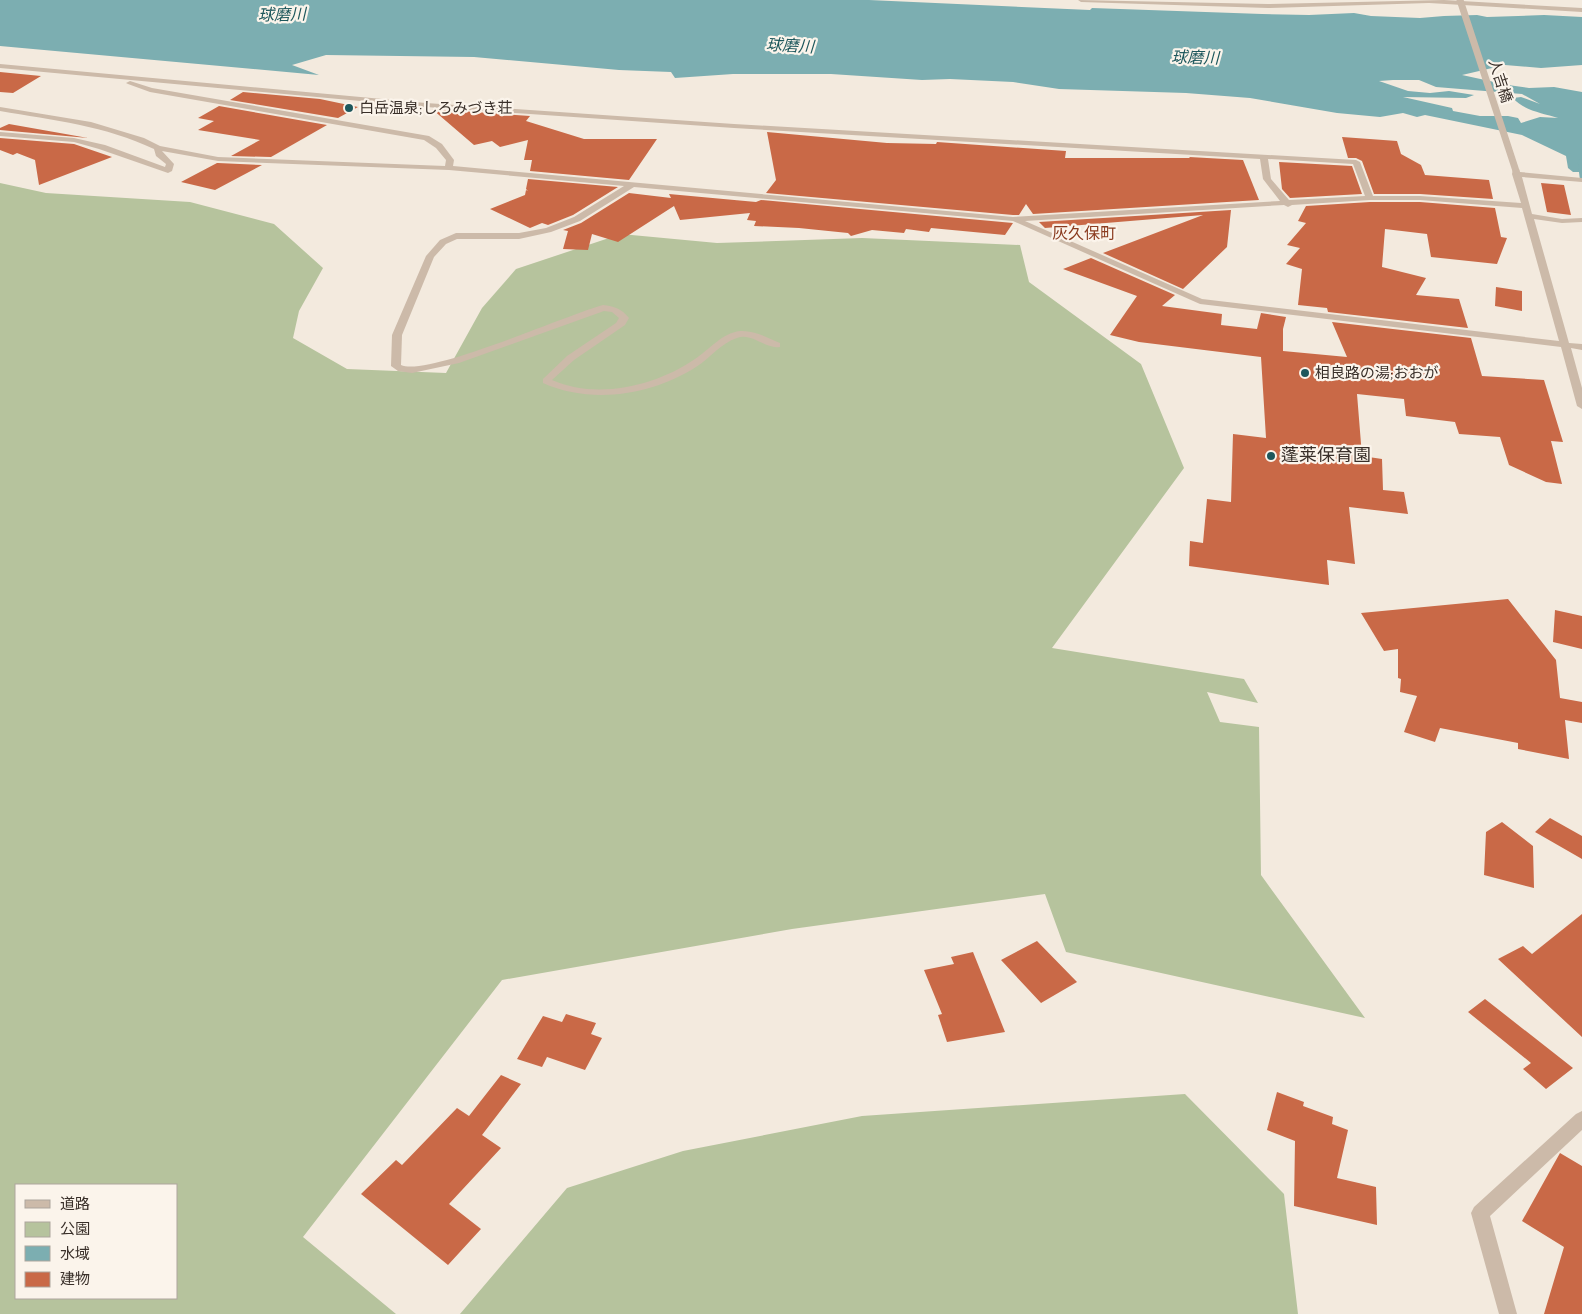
<svg xmlns="http://www.w3.org/2000/svg" width="1582" height="1314" font-family="'Alegreya Sans','Noto Sans JP',sans-serif">
<rect width="100%" height="100%" fill="#f3eade"/>
<path fill="#b6c39d" fill-rule="evenodd" d="M0,183L46,193L190,202L274,224L323,268L299,311L293,338L347,369L446,373L482,308L516,269L621,234L717,243L862,238L1020,245L1029,282L1141,364L1184,468L1052,648L1244,679L1258,703L1207,692L1220,722L1259,727L1261,875L1365,1018L1066,952L1045,894L792,929L502,980L303,1237L396,1314H0ZM16,1185H176V1298H16Z
M1185,1094L1284,1194L1298,1314H460L567,1188L683,1151L862,1116Z"/>
<path fill="#7caeb1" fill-rule="evenodd" d="M0,0H869L1090,10L1092,8L1262,14L1309,15L1354,13L1371,16L1420,18L1444,16L1477,15L1487,17L1544,15L1582,17V65L1541,68L1505,65L1462,75L1508,85L1529,88L1554,87L1582,92V172H1573L1568,168L1566,156L1522,135L1425,115L1417,117L1403,113L1380,117L1337,113L1250,98L1186,93L1059,89L1013,82L950,79L922,80L831,74H733L675,78L671,72L619,70L474,57L326,55L292,65L319,75L0,46ZM1393,80H1419L1436,87L1522,94L1540,104L1521,97L1513,98C1524,111 1543,113 1558,118L1540,117L1521,123L1518,118L1508,116H1480L1453,111L1452,108L1403,97L1466,98L1474,95L1449,91L1430,93L1408,91L1379,81Z"/>
<g fill="none" stroke-linecap="round" stroke-linejoin="round">
<path stroke="#7caeb1" stroke-width="4.5" d="M1580,162L1582,178"/>
</g>
<path fill="#c96947" d="M0,72L41,76L13,93L0,92Z
M243,92L320,99L358,107L338,118L230,100Z
M219,106L327,125L271,157L231,156L260,140L198,130L214,121L198,118Z
M432,109L530,116L526,121L584,139H657L629,180L530,171L532,160H524L528,140L500,147L492,141L474,145Z
M9,124L88,138L0,130V128Z
M767,132L887,143L936,144L937,142L1066,151L1065,158H1190L1189,157L1243,160L1259,200L1033,214L1026,204L1019,215H1013L766,193L776,180Z
M1342,137L1397,141L1401,154L1421,165L1425,175L1489,180L1493,199L1420,194H1374L1362,161L1356,158H1348Z
M0,138L74,144L112,157L39,185L35,160L17,153L13,155L0,150Z
M1279,162L1352,166L1362,194L1290,198L1282,189Z
M217,163H218L262,165L215,190L181,182Z
M528,179L618,187L573,215L548,225L542,223L530,228L490,209L525,195L526,190L528,191L526,189Z
M1541,183L1564,185L1571,215L1547,212Z
M629,193L671,198L669,194L756,202L761,200L1013,223L1005,235L931,228L929,232L906,229L904,233L872,230L851,236L848,233L799,228L754,226L756,221L747,220L750,213L680,220L674,206L618,242L592,234L588,250L563,249L568,231L563,230L581,223Z
M1370,202H1420L1495,208L1501,237L1507,238L1497,264L1431,257L1427,234L1385,229L1382,267L1426,278L1416,295L1459,299L1468,328L1328,312L1327,308L1298,305L1302,269L1286,264L1300,248L1287,245L1306,223L1298,221L1306,206Z
M1231,210L1227,247L1183,289L1103,253L1203,215L1045,228L1039,222Z
M1091,258L1175,295L1162,306L1222,314L1221,325L1257,329L1261,313L1286,317L1283,329V351L1347,357L1332,322L1471,338L1482,376L1544,380L1563,442L1551,441L1562,484L1546,482L1509,465L1500,437L1459,434L1455,422L1406,416L1404,399L1357,394L1362,456L1382,459L1383,490L1404,492L1408,514L1349,507L1355,564L1327,560L1329,585L1189,566L1190,541L1203,543L1207,499L1231,502L1233,434L1266,438L1261,357L1139,342L1110,335L1137,296L1063,269Z
M1496,287L1522,291V311L1495,306Z
M1508,599L1556,660L1560,698L1582,702V723L1565,720L1569,759L1518,749V743L1440,728L1435,742L1404,732L1417,696L1400,692L1401,679L1398,678V649L1384,651L1361,613Z
M1555,610L1582,616V649L1553,642Z
M1550,818L1582,836V859L1535,832Z
M1502,822L1533,846L1534,888L1484,875L1486,832Z
M1582,914V1037L1498,959L1523,946L1532,954Z
M1037,941L1077,982L1041,1003L1001,960Z
M973,952L1005,1032L947,1042L938,1015L942,1014L924,970L954,964L951,957Z
M1485,999L1573,1068L1546,1089L1523,1069L1531,1063L1468,1012Z
M566,1014L596,1023L591,1034L602,1038L585,1070L547,1057L542,1067L517,1059L543,1016L562,1022Z
M501,1075L521,1084L482,1135L501,1148L449,1204L481,1229L448,1265L361,1194L396,1160L402,1165L457,1108L469,1116Z
M1277,1092L1304,1102L1303,1106L1333,1117L1332,1124L1348,1130L1337,1178L1376,1187L1377,1225L1294,1206L1295,1141L1267,1130Z
M1560,1153L1582,1166V1314H1544L1564,1247L1522,1221Z"/>
<g fill="none" stroke-linecap="round" stroke-linejoin="round">
<path fill="#ccbaa9" fill-rule="evenodd" d="M1078,0L1268,4L1444,0L1582,8V12L1429,3L1268,8L1081,2Z
M0,64L426,103L734,124L1356,160L1360,162L1373,196H1420L1521,203L1512,174L1513,169H1519L1520,172L1582,178V182L1522,177L1532,214L1562,219L1582,218V222L1562,223L1534,219L1569,343L1582,344V350L1571,348L1582,388V409L1577,406L1561,347L1200,304L1013,221L634,187L580,221L551,232L519,239H457L446,244L434,257L402,335L401,365C428,377 566,315 603,305C614,306 622,309 629,318L625,325L574,360L552,380C597,400 656,386 695,359C709,350 722,333 740,331C754,330 768,338 780,343V347C766,350 752,332 737,338C721,343 710,358 696,367C652,395 592,405 543,383V379L567,356L616,323L619,318L612,312L604,311L459,363L412,373L398,371L391,366L392,335L426,256L440,240L456,233H519L546,228L574,217L624,186L449,170L218,161L162,151L174,164L172,171L168,173L99,149L74,142L0,136V132L74,138L105,145L165,167L166,164L156,156L154,149C106,126 53,120 0,111V107L91,122L144,138L160,146L218,157L445,166L446,160L436,148L424,140L150,92L128,84L126,83L130,81L152,88L429,136L442,144L454,160L453,166L1013,217L1280,201L1263,179L1260,159L734,128L426,107L0,68ZM1268,159L1353,164L1365,196L1289,200L1271,179ZM1370,200H1420L1522,208L1559,341L1202,299L1025,221L1284,205L1288,207L1292,205Z
M1582,1111V1130L1490,1216L1517,1314H1499L1471,1213L1474,1207L1576,1114Z"/>
<path stroke="#ccbaa9" stroke-width="7" d="M1460,0L1516,171"/>
</g>
<g fill="#1d575c" stroke="#fbf4eb" stroke-width="2">
<circle cx="349" cy="108" r="5"/>
<circle cx="1305" cy="373" r="5"/>
<circle cx="1271" cy="456" r="5"/>
</g>
<g text-anchor="middle" dominant-baseline="central" stroke-width="4.5" stroke-linejoin="round" paint-order="stroke">
<g font-size="15" fill="#392f29" stroke="#fbf4eb">
<text transform="translate(1500 81) rotate(72)">人吉橋</text>
</g>
<g font-size="15" fill="#392f29" stroke="#fbf4eb" text-anchor="start">
<text x="359" y="108">白岳温泉;しろみづき荘</text>
<text x="1315" y="373">相良路の湯;おおが</text>
</g>
<g font-size="16" font-style="italic" fill="#1d575c" stroke="#fbf4eb">
<text transform="translate(282 15) rotate(-1)">球磨川</text>
<text transform="translate(790 46) rotate(3)">球磨川</text>
<text transform="translate(1195 58) rotate(1)">球磨川</text>
</g>
<g font-size="16" fill="#8b3c20" stroke="#fbf4eb">
<text x="1084" y="234">灰久保町</text>
</g>
<g font-size="18" fill="#392f29" stroke="#fbf4eb" text-anchor="start">
<text x="1281" y="456">蓬莱保育園</text>
</g>
</g>
<rect x="15" y="1184" width="162" height="115" fill="#fbf4eb" stroke="#ada59d"/>
<rect x="25" y="1200" width="25" height="8" fill="#ccbaa9" stroke="#ada59d"/>
<text x="60" y="1209" font-size="15" fill="#392f29">道路</text>
<rect x="25" y="1222" width="25" height="15" fill="#b6c39d" stroke="#ada59d"/>
<text x="60" y="1234" font-size="15" fill="#392f29">公園</text>
<rect x="25" y="1246" width="25" height="15" fill="#7caeb1" stroke="#ada59d"/>
<text x="60" y="1259" font-size="15" fill="#392f29">水域</text>
<rect x="25" y="1272" width="25" height="15" fill="#c96947" stroke="#ada59d"/>
<text x="60" y="1284" font-size="15" fill="#392f29">建物</text>
</svg>
